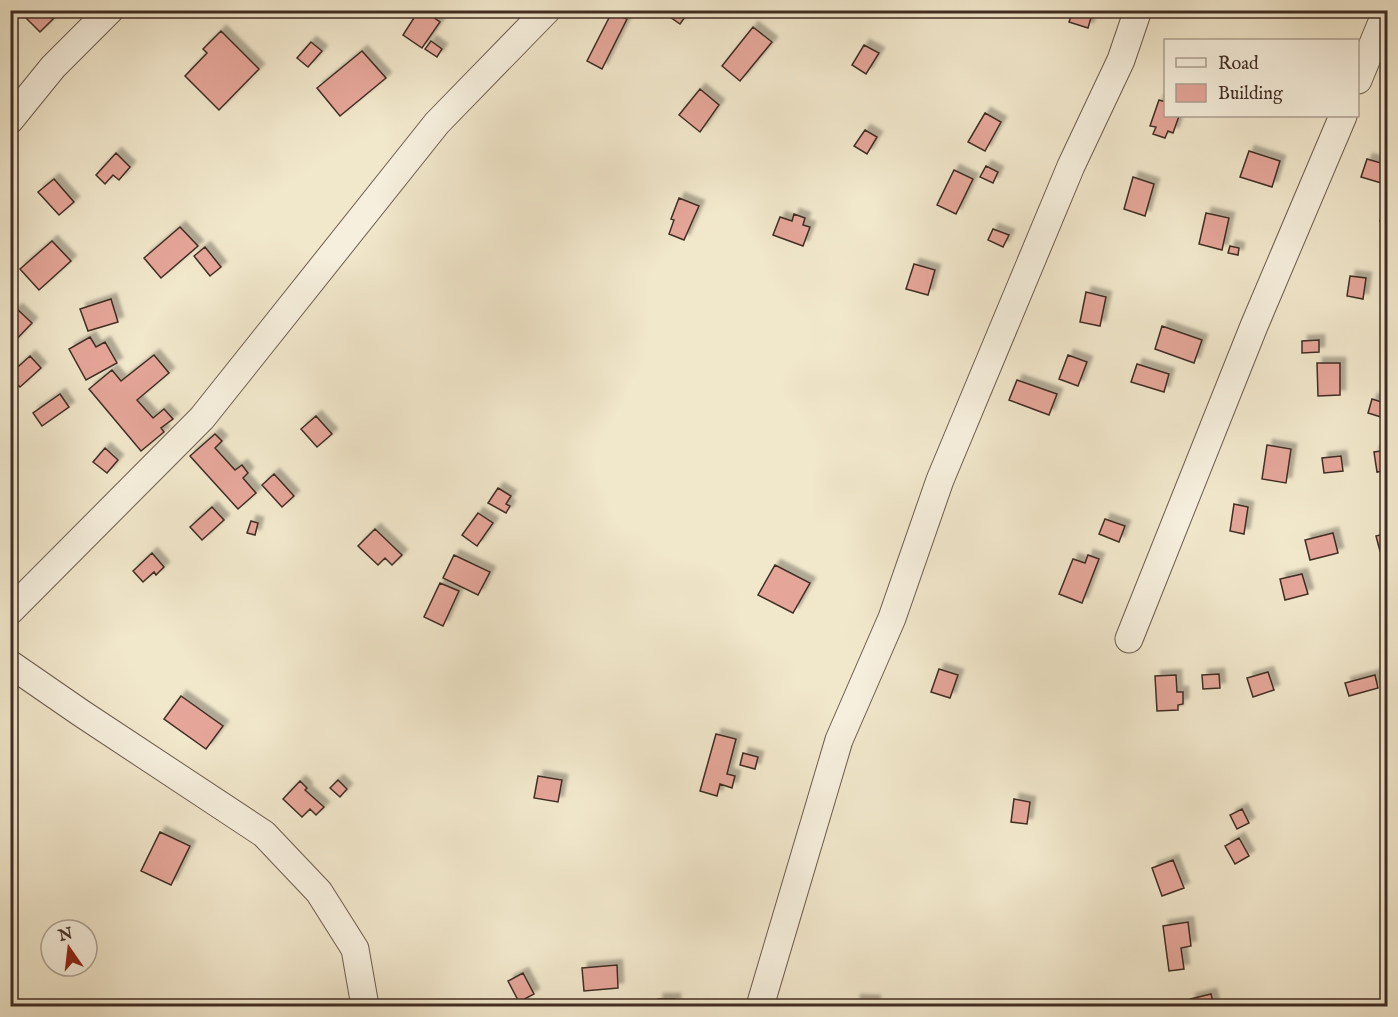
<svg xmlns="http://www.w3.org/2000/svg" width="1398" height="1017" font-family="'IM FELL English',serif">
<defs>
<filter id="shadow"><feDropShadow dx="5.5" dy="-5.5" stdDeviation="1.5" flood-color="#0004"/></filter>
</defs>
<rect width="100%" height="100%" fill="#f1e7cb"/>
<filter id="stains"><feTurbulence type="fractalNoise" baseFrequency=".00333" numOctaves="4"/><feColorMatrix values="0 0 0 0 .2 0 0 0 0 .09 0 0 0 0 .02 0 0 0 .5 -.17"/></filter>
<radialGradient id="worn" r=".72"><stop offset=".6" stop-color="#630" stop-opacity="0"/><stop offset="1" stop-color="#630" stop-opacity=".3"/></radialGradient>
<path fill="#e5a699" stroke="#402d24" stroke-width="1.5" filter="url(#shadow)" d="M22,10H62L40,32L20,12Z
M419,10H423L440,22L422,48L403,35Z
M660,10H690L680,24Z
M1073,10L1092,14L1088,28L1069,22Z
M612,12L627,19L602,69L587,61Z
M753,27L772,42L740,81L722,66Z
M221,31L259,69L219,110L185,76L207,53L203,49Z
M431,41L442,49L437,57L425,49Z
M311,42L322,51L308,67L297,58Z
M864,45L879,53L866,74L852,65Z
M362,51L386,78L340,116L317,88Z
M700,89L719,105L700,132L679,115Z
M1159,100L1166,102V116H1179L1173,133L1168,131L1165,138L1153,134L1156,127L1150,126Z
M985,113L1001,122L985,151L968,142Z
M865,130L877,137L867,154L854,146Z
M1249,151L1280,161L1272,187L1240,177Z
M116,153L130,167L119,180L113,175L105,184L96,175Z
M1367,159L1388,165V185L1361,177Z
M986,166L998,172L993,183L980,177Z
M954,170L973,179L956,214L937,205Z
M1133,177L1154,184L1145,216L1124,209Z
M54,179L74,202L59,215L38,192Z
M1387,196H1388V222L1380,221Z
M679,198L699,206L684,240L669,234L674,220L671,219Z
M1206,213L1229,218L1222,250L1199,244Z
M794,214L805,218L803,225L810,227L803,246L773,235L780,217L792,221Z
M180,227L198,246L161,278L144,258Z
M993,229L1009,235L1003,247L988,240Z
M52,241L71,261L39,290L20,269Z
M1230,246L1239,248L1238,255L1228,253Z
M205,247L221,267L210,276L194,256Z
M914,264L935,270L928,295L906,289Z
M1350,276L1366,278L1363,299L1347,296Z
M1086,292L1106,297L1100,326L1080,322Z
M111,299L118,322L88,331L80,309Z
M17,309L32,323L10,346V315Z
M1162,326L1202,340L1194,363L1155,349Z
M90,337L96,347L105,342L117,363L86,380L69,349Z
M1319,340V352L1302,353V341Z
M154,355L169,373L137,400L153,418L164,409L173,419L161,428L164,432L141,451L89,389L112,370L121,381Z
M1068,355L1087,362L1078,386L1059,379Z
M30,356L41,368L20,387L10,377V374Z
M1317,363H1340V395L1318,396Z
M1137,364L1169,374L1164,392L1131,382Z
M1017,380L1057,394L1049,415L1009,400Z
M60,394L69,407L42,426L33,413Z
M1372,399L1385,403L1381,417L1368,413Z
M316,416L332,434L317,447L301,429Z
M215,434L222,441L215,448L235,470L242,465L248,473L243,478L256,493L238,509L190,456Z
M1267,445L1291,449L1286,483L1262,479Z
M105,448L118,460L107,473L93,462Z
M1388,450V470L1377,472L1374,452Z
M1341,456L1343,471L1324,473L1322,458Z
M274,474L294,496L282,507L262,485Z
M498,488L511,496L506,504L510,506L506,513L488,503Z
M1234,504L1248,507L1244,534L1230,531Z
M212,507L224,520L202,540L190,527Z
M478,513L493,523L477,546L462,535Z
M1105,519L1125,526L1119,542L1099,534Z
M251,521L258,523L255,535L247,533Z
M375,529L402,555L392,565L385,558L378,565L358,546Z
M1333,533L1338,553L1310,560L1305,540Z
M1388,533V549L1380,551L1376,536Z
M152,553L164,567L156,575L154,572L143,582L133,571Z
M454,555L490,572L478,595L443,578Z
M1088,555L1099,559L1082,603L1059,594L1073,559L1085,563Z
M775,565L810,583L793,613L758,595Z
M1302,574L1308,594L1285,600L1280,579Z
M440,583L459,591L443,626L424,617Z
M939,669L958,675L950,698L931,692Z
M1268,672L1274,690L1253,697L1247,678Z
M1219,674L1220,688L1203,689L1202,675Z
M1176,675L1177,692H1183V704L1178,705V710L1157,711L1155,676Z
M1375,675L1378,688L1349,696L1345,683Z
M181,696L223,726L206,749L164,719Z
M716,734L736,739L727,774L735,776L732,788L720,784L717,796L700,791Z
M743,753L758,757L755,769L740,765Z
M538,776L562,780L558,802L534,798Z
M338,780L347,789L340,797L330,788Z
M300,781L307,788L305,790L324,807L316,815L310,809L302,817L283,799Z
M1014,799L1030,802L1027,824L1011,822Z
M1242,809L1249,823L1237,829L1230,815Z
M160,832L190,846L171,885L141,871Z
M1239,838L1249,856L1235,864L1225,846Z
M1173,860L1184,888L1162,896L1152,868Z
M1188,922L1191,946L1181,948L1184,969L1169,971L1163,926Z
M617,965L618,988L584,991L582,968Z
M523,973L534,994L519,1002L508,981Z
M1211,994L1214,1006H1192L1190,999Z
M658,999H675V1006H657Z
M855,1000L875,1001L874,1006H855Z"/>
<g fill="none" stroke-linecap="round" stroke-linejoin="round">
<defs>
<path id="street" d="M1358,80L1387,10
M10,120L53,67L110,10
M10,611L202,418L437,123L547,10
M1129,639L1254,326L1343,116
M10,664L81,713L264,834L319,892L355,949L365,1006
M760,1006L839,740L892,618L940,480L1071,166L1121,60L1138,10"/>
</defs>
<use href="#street" stroke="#6c5c4e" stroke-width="29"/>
<use href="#street" stroke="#f6efdd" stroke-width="27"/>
</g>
<rect width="1398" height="1017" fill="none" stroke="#f1e7cb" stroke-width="36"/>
<rect x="12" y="12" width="1374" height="993" fill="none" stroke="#402d24" stroke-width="3"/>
<rect x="18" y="18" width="1362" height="981" fill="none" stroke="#402d24" stroke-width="1.5"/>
<rect x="1164" y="39" width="195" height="78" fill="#f6efdd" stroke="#ada193" stroke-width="1.5"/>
<rect x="1176" y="58" width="30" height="9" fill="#f6efdd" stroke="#ada193" stroke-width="1.5"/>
<text x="1218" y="69" font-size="18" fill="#402d24">Road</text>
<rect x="1176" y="84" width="30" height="18" fill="#e5a699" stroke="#ada193" stroke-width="1.5"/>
<text x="1218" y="99" font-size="18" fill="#402d24">Building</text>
<g transform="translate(69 948) rotate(346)"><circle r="28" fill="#f6efdd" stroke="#ada193" stroke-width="1.5"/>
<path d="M0-4.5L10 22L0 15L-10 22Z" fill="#8f2418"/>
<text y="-9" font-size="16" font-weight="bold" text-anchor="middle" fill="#402d24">N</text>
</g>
<rect width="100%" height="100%" filter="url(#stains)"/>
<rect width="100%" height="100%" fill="url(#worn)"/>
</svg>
